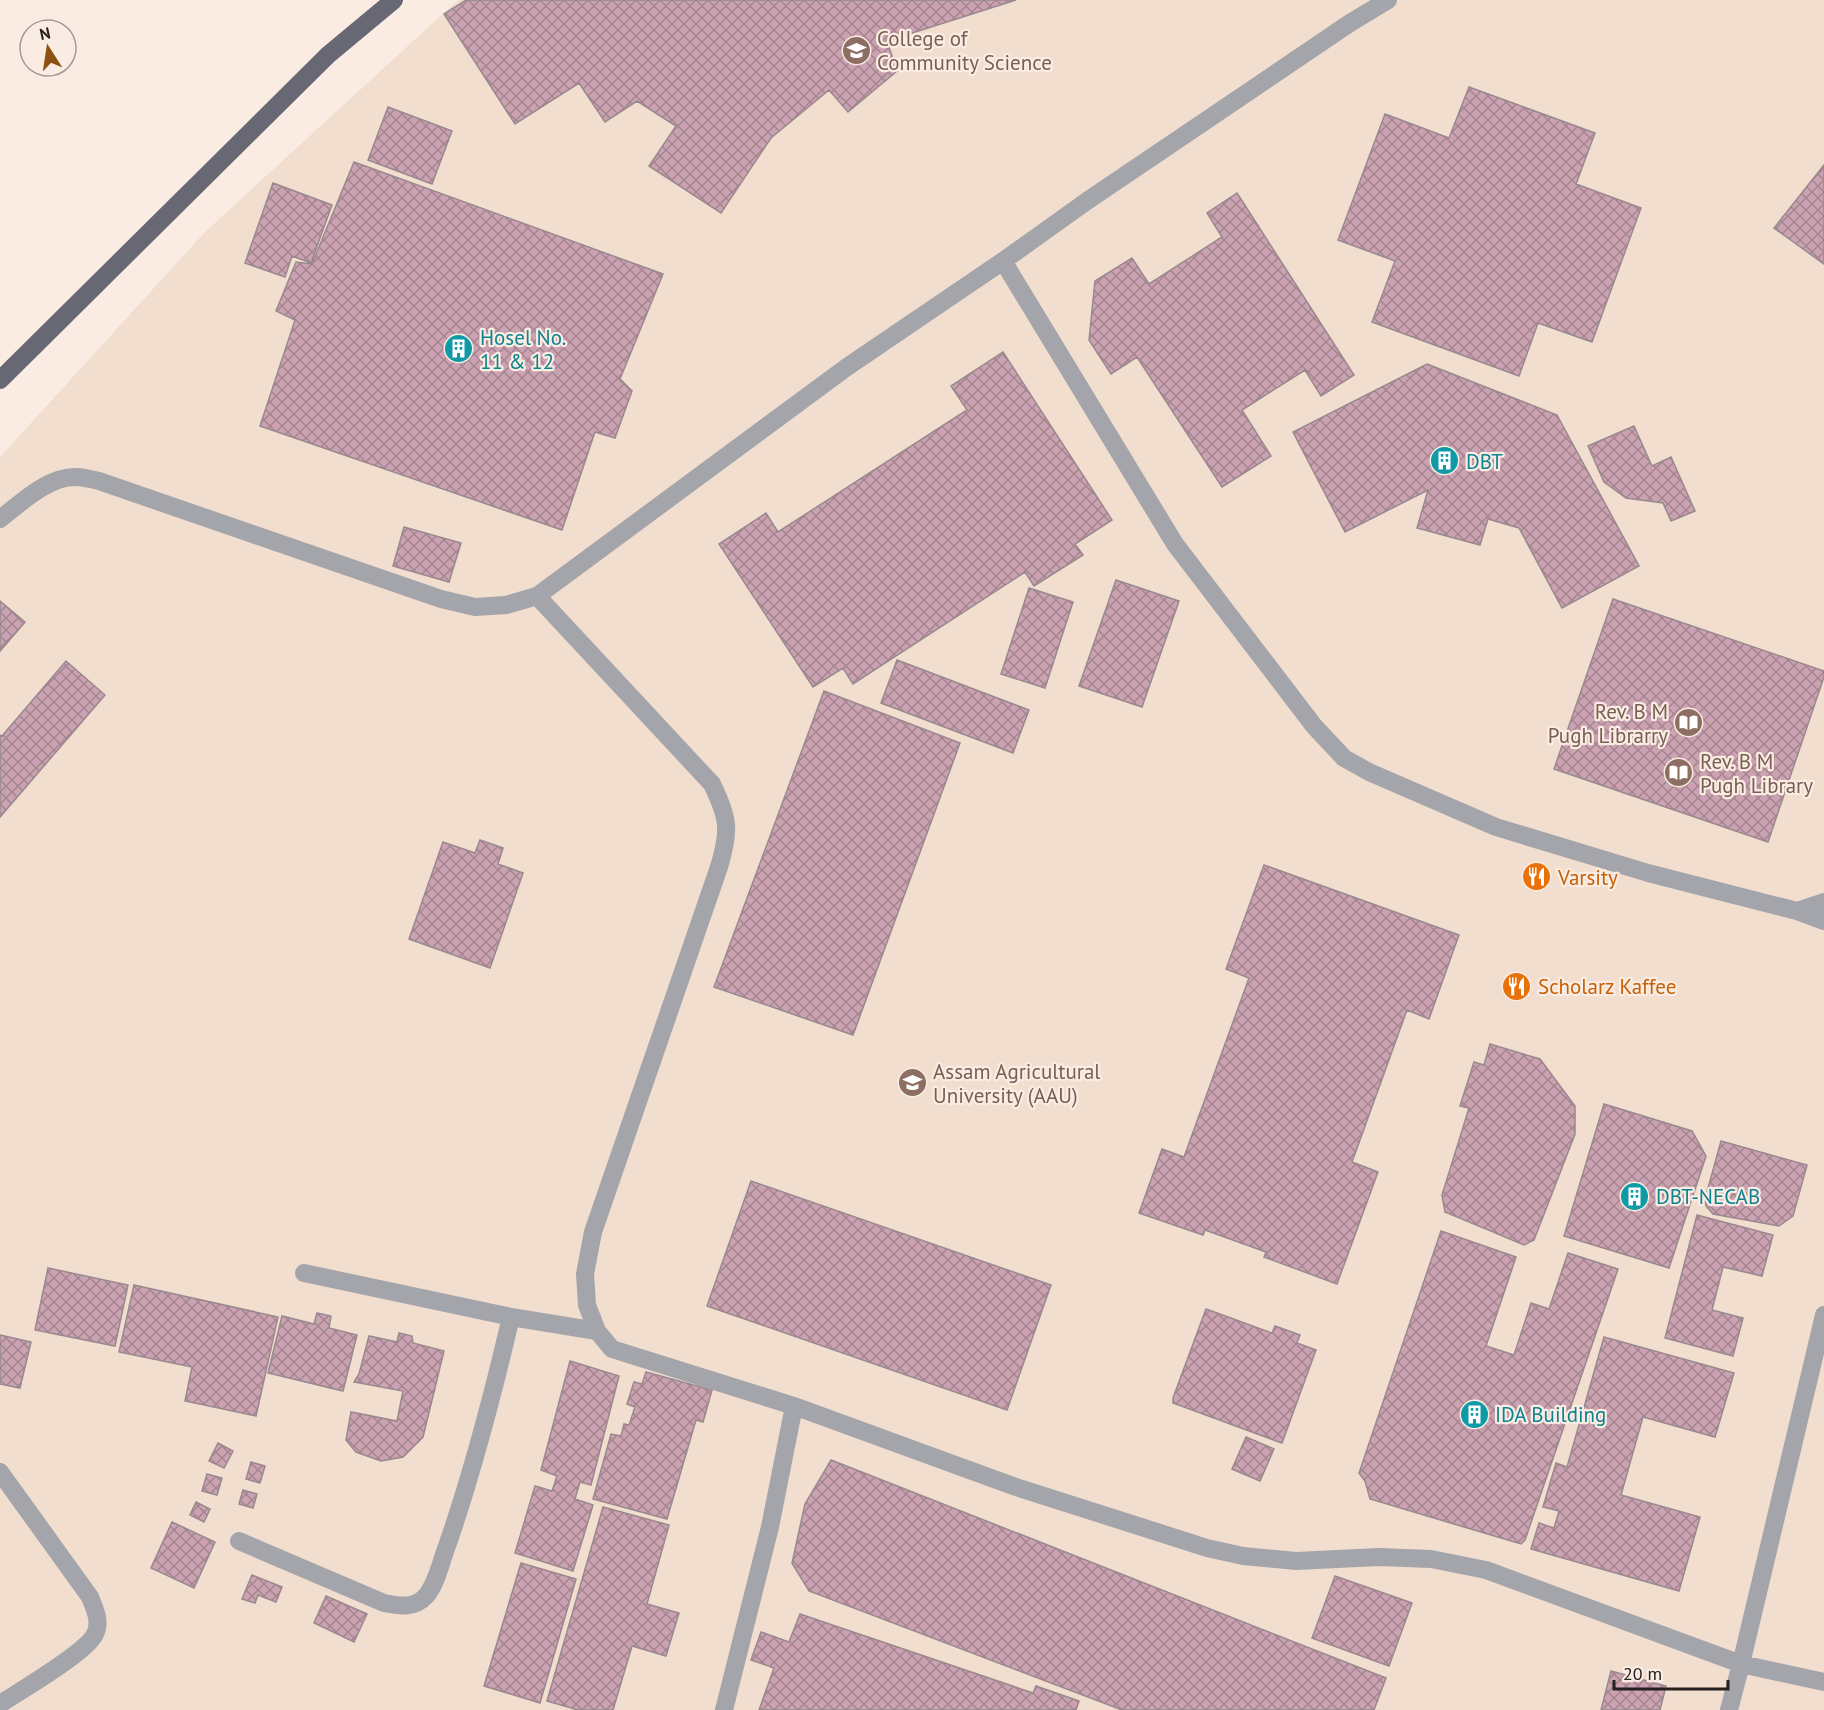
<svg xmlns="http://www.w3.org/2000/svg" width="1824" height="1710" font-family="'PT Sans',sans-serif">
<defs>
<pattern id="building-cross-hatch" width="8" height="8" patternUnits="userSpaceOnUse" patternTransform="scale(1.5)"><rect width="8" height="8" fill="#cba2b1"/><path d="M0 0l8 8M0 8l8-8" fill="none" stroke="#a5848f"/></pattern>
</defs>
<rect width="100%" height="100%" fill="#faece2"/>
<path fill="#f2decf" d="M458,0H1824V1710H0V457L205,232Z"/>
<path fill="url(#building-cross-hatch)" stroke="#98898e" stroke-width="1.5" d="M466,0H1016L887,41L897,71L848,112L829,90L771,138L721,213L649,166L676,126L637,101L605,122L579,83L515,124L444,14Z
M1469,87L1595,133L1576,184L1641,208L1592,342L1538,323L1519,376L1372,322L1395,261L1338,240L1385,114L1449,138Z
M388,107L452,131L432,184L368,160Z
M354,162L663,274L620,379L632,391L615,438L595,432L562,530L260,426L295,320L276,311L296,262L312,264Z
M1824,165V264L1774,228Z
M273,183L332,205L311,263L292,256L285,277L245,263Z
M1237,193L1354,375L1321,396L1305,370L1242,410L1271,456L1222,487L1137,357L1111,374L1089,340L1095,281L1132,258L1149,284L1222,237L1207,213Z
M1003,352L1112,520L1075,544L1083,555L1034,586L1025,572L853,684L843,668L813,687L719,544L766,513L778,532L967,410L951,386Z
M1427,364L1557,415L1639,566L1562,608L1519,528L1488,519L1480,545L1417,528L1428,490L1345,532L1293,432Z
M1634,426L1652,466L1671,457L1695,511L1671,521L1663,503L1626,498L1604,482L1588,446Z
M404,527L461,543L449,582L393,566Z
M1116,580L1179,601L1142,707L1079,686Z
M1029,588L1073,602L1045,688L1001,674Z
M1613,599L1824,671V677L1768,842L1554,769Z
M0,601L25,622L0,651Z
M897,660L1029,710L1013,753L881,703Z
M66,661L105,695L0,817V735L2,736Z
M824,691L960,743L853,1035L714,987Z
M480,840L503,848L498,864L523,873L490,968L409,939L443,842L475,853Z
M1264,865L1459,935L1429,1019L1407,1010L1352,1162L1378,1172L1337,1284L1264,1257L1266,1252L1205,1230L1203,1235L1139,1213L1162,1149L1184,1157L1249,978L1226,969Z
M1490,1044L1540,1059L1575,1106V1134L1534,1240L1524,1245L1445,1212L1442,1195L1469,1108L1460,1106L1474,1062L1484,1065Z
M1604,1104L1692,1131L1706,1156L1669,1268L1564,1236Z
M1721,1141L1807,1165L1793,1216L1779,1226L1713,1214L1706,1206L1705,1199Z
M751,1181L1051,1285L1007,1410L707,1306Z
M1697,1215L1773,1235L1762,1276L1723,1267L1712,1310L1743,1318L1733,1356L1665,1338Z
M1441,1231L1516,1257L1486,1346L1514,1355L1531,1303L1549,1309L1568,1253L1618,1269L1525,1540L1521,1544L1370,1499L1365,1481L1359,1473Z
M48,1268L128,1285L115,1346L35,1330Z
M134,1285L278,1317L256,1416L185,1401L192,1367L119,1352Z
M1206,1309L1272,1333L1275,1326L1300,1335L1297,1343L1316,1350L1282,1443L1173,1403V1398Z
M317,1313L331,1316L329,1328L357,1335L343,1391L268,1373L282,1316L314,1324Z
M399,1333L412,1336L413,1343L444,1351L423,1437L403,1457L381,1461L356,1452L346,1440L351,1412L397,1421L403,1391L354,1382L359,1374L369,1336L397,1342Z
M0,1335L31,1342L20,1388L0,1384Z
M1604,1337L1734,1373L1715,1437L1643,1417L1621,1495L1700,1517L1679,1591L1531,1549L1539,1523L1554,1528L1559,1511L1543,1507L1556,1463L1567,1467Z
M570,1361L619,1376L591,1485L580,1482L575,1499L593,1505L573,1571L515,1553L535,1486L552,1491L557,1476L541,1470Z
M646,1372L712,1390L703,1422L696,1420L667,1519L593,1499L611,1434L621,1436L624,1424L629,1425L635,1407L627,1404L634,1382L642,1384Z
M1246,1437L1274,1449L1260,1481L1232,1469Z
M218,1443L233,1451L224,1468L209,1461Z
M831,1460L1386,1678L1374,1710H1122L809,1591L792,1563L805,1504Z
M251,1462L265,1466L260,1483L246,1479Z
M207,1474L222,1478L217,1495L202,1491Z
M243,1490L257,1494L253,1508L239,1504Z
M196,1502L210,1509L204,1522L190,1515Z
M603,1507L669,1525L647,1604L679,1613L666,1656L632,1646L613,1710H578L547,1701Z
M172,1522L215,1542L194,1588L151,1568Z
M521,1563L576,1579L540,1703L484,1686Z
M252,1575L282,1587L276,1602L258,1595L255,1603L242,1599Z
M1335,1576L1412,1603L1389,1666L1312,1638Z
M326,1596L367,1614L354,1642L314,1623Z
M800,1614L1033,1693L1036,1686L1079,1701L1076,1710H759L774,1668L751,1660L761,1632L789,1642Z
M1611,1671L1666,1686L1660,1710H1601Z"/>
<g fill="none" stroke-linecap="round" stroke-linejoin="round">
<path stroke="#a4a5ab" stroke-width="18" d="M1003,261L1175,544L1314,726L1344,758L1369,772L1496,827L1648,873L1797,911L1824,902
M0,519C21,503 47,477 75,477C83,477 91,479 99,481L441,599L475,607L506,605L537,596L847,367L1003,261L1087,201L1350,23L1388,0
M537,596L712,784C729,819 730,830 719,867L593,1232L585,1274L587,1305L597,1331L612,1349L794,1406L1016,1487L1207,1548L1243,1556L1296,1561L1379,1557L1431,1559L1486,1570L1741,1664L1824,1682
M1797,911L1824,921
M304,1273L511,1317L597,1331
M0,1472L90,1597C95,1609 101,1622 95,1634C87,1652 20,1691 0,1704
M239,1541L384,1603C399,1606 414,1609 426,1596C437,1583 441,1561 447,1546C473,1471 493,1394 511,1317
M724,1710L770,1527L794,1406
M1729,1710L1741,1664L1824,1315"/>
<path stroke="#676873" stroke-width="18" d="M0,380L328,55L394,0"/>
</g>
<defs>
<symbol id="university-disc" viewBox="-11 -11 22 22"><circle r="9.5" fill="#8d6e63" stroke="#faece2"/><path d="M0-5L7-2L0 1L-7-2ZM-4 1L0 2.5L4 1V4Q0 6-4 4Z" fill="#fff"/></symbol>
<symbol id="building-disc" viewBox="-11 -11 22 22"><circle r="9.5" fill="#0f9aa8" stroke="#faece2"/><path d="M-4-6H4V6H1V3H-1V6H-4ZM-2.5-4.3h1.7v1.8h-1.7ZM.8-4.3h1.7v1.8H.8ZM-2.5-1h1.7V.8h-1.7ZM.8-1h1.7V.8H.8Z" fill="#fff"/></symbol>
<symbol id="library-disc" viewBox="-11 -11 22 22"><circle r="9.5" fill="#8d6e63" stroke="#faece2"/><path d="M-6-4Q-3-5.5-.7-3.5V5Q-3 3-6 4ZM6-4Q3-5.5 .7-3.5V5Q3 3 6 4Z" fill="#fff"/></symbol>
<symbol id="restaurant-disc" viewBox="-11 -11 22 22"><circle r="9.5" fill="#e8710a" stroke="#faece2"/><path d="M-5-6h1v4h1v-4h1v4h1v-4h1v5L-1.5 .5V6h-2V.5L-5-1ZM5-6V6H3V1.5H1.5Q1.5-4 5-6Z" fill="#fff"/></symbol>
</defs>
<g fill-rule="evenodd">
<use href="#university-disc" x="840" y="34" width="33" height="33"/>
<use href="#building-disc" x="442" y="332" width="33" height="33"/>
<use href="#building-disc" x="1428" y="444" width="33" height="33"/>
<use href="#library-disc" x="1672" y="706" width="33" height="33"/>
<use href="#library-disc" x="1662" y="756" width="33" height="33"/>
<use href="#restaurant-disc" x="1520" y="860" width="33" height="33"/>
<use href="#restaurant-disc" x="1500" y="970" width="33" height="33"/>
<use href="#university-disc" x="896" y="1066" width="33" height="33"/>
<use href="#building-disc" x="1618" y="1180" width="33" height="33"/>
<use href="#building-disc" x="1458" y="1398" width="33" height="33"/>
</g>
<g text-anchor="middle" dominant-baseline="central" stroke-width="4.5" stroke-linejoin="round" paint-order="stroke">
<g font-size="21" fill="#785e54" stroke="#faece2" text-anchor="start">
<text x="877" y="38">College of<tspan x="877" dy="24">Community Science</tspan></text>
<text x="1668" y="711" text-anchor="end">Rev. B M<tspan x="1668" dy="24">Pugh Librarry</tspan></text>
<text x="1700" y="761">Rev. B M<tspan x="1700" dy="24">Pugh Library</tspan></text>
<text x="933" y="1071">Assam Agricultural<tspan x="933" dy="24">University (AAU)</tspan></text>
</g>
<g font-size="21" fill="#0d838f" stroke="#faece2" text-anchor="start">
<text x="480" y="337">Hosel No.<tspan x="480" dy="24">11 &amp; 12</tspan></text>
<text x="1466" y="461">DBT</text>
<text x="1656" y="1196">DBT-NECAB</text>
<text x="1495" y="1414">IDA Building</text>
</g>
<g font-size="21" fill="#c56008" stroke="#faece2" text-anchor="start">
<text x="1558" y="877">Varsity</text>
<text x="1538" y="986">Scholarz Kaffee</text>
</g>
</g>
<g transform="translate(48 48) rotate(348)"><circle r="28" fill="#faece2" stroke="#a59b94" stroke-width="1.5"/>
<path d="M0-4.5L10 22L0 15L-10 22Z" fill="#8d5013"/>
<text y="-9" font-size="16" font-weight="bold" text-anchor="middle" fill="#26211e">N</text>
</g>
<path d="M1614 1680v9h114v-9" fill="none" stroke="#26211e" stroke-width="3"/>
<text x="1623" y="1680" font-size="18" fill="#26211e" stroke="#faece2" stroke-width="4.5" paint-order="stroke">20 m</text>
</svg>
